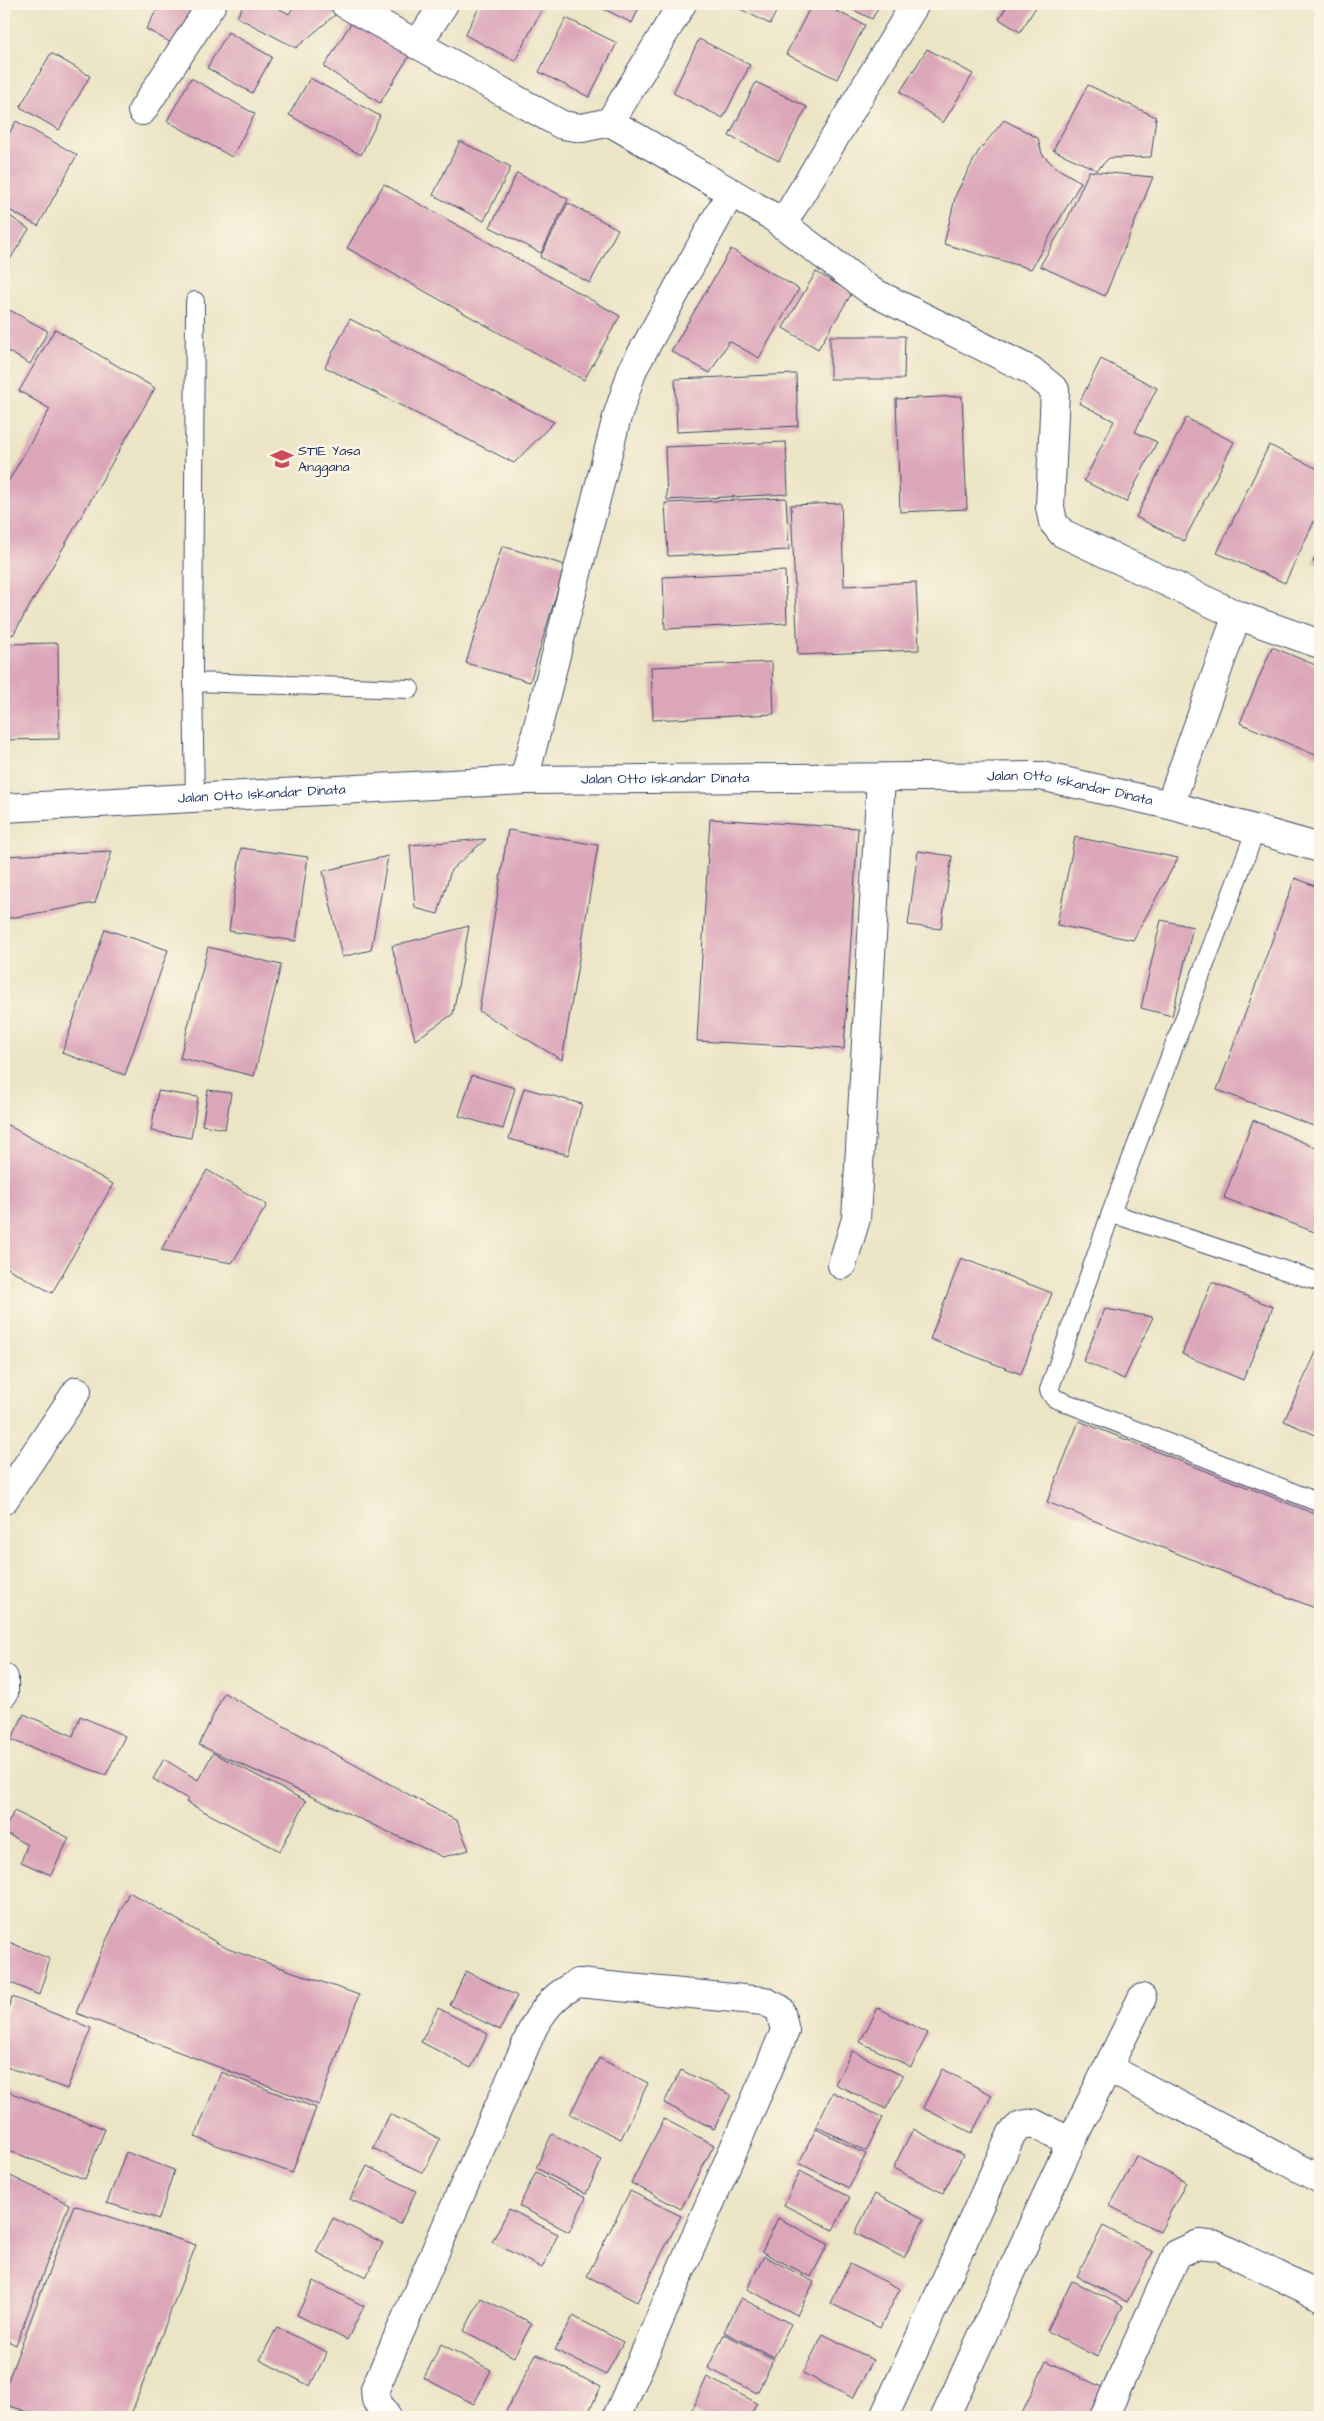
<svg xmlns="http://www.w3.org/2000/svg" width="1324" height="2421" font-family="'Architects Daughter',sans-serif">
<rect width="100%" height="100%" fill="#fcf5e5"/>
<filter id="ink" filterUnits="userSpaceOnUse"><feTurbulence type="fractalNoise" baseFrequency=".02" numOctaves="2"/><feDisplacementMap in="SourceGraphic" scale="10" xChannelSelector="R" yChannelSelector="G"/><feConvolveMatrix kernelMatrix="1 2 1 2 8 2 1 2 1" color-interpolation-filters="sRGB"/></filter>
<filter id="wash" filterUnits="userSpaceOnUse"><feTurbulence type="fractalNoise" baseFrequency=".0096" numOctaves="4" result="noise"/><feDisplacementMap in="SourceGraphic" scale="20" xChannelSelector="R" yChannelSelector="G"/><feGaussianBlur stdDeviation="1.12" result="paint"/><feColorMatrix in="noise" values="0 0 0 0 0 0 0 0 0 0 0 0 0 0 0 0 0 1.4 0 .05"/><feComposite in="paint" operator="in"/></filter>
<g filter="url(#wash)">
<rect width="100%" height="100%" fill="#ebe4c5"/>
<g id="blocks">
<path fill="#dca6b9" d="M154,4H198L175,45L146,29L159,6Z
M244,4H271L289,14L295,4H332L342,9L296,48L237,17Z
M481,4H536L543,7L515,61L465,35Z
M594,4H641L632,23Z
M730,4H780L770,24Z
M812,4H822L865,25L837,79L786,54Z
M841,4H880L872,19Z
M1008,4H1038L1020,32L999,19Z
M356,15L413,50L380,103L324,67Z
M566,18L617,43L589,97L539,72Z
M228,32L272,57L252,93L207,68Z
M699,39L750,65L723,118L673,93Z
M927,49L973,74L943,123L900,92Z
M51,53L90,76L59,130L20,107Z
M191,78L255,114L232,157L167,121Z
M310,78L380,116L361,155L289,115Z
M756,82L807,107L779,161L729,136Z
M1088,85L1156,117L1151,157L1109,158L1097,170L1053,150Z
M1004,120L1038,138L1042,154L1055,167L1081,182L1031,269L944,244L956,194L978,152Z
M16,121L77,155L38,226L4,207V143Z
M460,141L511,167L484,221L433,195Z
M1089,171L1153,177L1105,296L1040,266L1067,220Z
M517,173L568,199L541,253L490,227Z
M384,184L620,316L584,380L347,248Z
M568,203L618,229L590,283L540,257Z
M4,212L29,229L4,269Z
M731,249L799,289L759,358L729,341L710,373L671,351Z
M816,272L852,293L818,349L783,328Z
M4,307L48,331L30,364L4,349Z
M350,319L554,422L514,463L325,367Z
M55,329L155,388L13,635L4,630V489L50,409L19,391Z
M830,336H905L904,379H830Z
M1101,359L1157,388L1135,432L1157,442L1126,502L1084,481L1114,421L1079,403Z
M796,374L798,426L677,432L675,379Z
M962,396L967,509L900,512L896,399Z
M1186,418L1234,442L1184,541L1136,517Z
M786,442L788,494L667,500L665,447Z
M1269,445L1320,470V509L1285,583L1217,553Z
M786,498L789,550L668,556L665,503Z
M841,503L844,586L916,582L919,650L798,655L791,505Z
M1320,545V565L1313,562Z
M502,546L565,565L530,682L466,663Z
M785,571L787,623L665,629L663,577Z
M58,643L59,739L4,740V691H7L6,644Z
M1272,647L1320,667V757L1240,723Z
M772,662L774,714L653,720L651,667Z
M710,819L858,828L844,1049L697,1041Z
M508,830L598,845L562,1060L479,1011Z
M1075,837L1178,858L1133,940L1057,925Z
M486,839L451,870L438,914L415,908L410,845Z
M241,848L308,857L296,941L229,931Z
M112,851L95,903L4,919V856Z
M918,851L952,856L941,929L908,925Z
M388,856L371,950L342,957L323,871Z
M1295,878L1320,888L1319,1128L1217,1090Z
M1161,920L1193,927L1172,1016L1141,1008Z
M469,926L453,1014L415,1040L392,946Z
M105,929L168,950L125,1075L62,1053Z
M208,947L281,965L254,1076L180,1058Z
M472,1075L515,1088L503,1129L459,1116Z
M524,1088L582,1104L568,1155L509,1139Z
M208,1090L231,1093L225,1129L202,1125Z
M158,1091L198,1097L191,1138L151,1131Z
M1253,1120L1320,1150V1234L1224,1198Z
M4,1123L113,1184L52,1293L4,1266Z
M207,1170L267,1205L232,1263L161,1250Z
M961,1258L1052,1293L1021,1374L930,1339Z
M1212,1282L1273,1307L1243,1380L1182,1354Z
M1105,1309L1153,1317L1124,1379L1083,1361Z
M1320,1344V1437L1284,1421Z
M1079,1421L1320,1516V1610L1047,1502Z
M224,1693L457,1821L469,1850L443,1857L199,1745Z
M24,1714L73,1736L80,1716L125,1736L106,1775L11,1740Z
M213,1753L306,1801L280,1851L186,1802L188,1799L153,1779L164,1759L198,1780Z
M14,1811L69,1838L51,1875L21,1862L27,1845L4,1832Z
M129,1892L228,1949L359,1995L319,2105L76,2013L101,1952Z
M4,1940L50,1959L39,1995L4,1980Z
M466,1971L517,1996L500,2030L450,2005Z
M12,1997L91,2028L67,2089L4,2066V2021Z
M438,2008L488,2034L471,2068L421,2042Z
M878,2008L928,2033L911,2067L860,2042Z
M852,2051L903,2076L886,2109L835,2084Z
M599,2058L648,2083L621,2139L570,2114Z
M942,2069L992,2095L972,2133L923,2108Z
M681,2070L731,2095L714,2129L664,2103Z
M221,2072L316,2108L292,2173L195,2137Z
M4,2090L105,2129L85,2179L4,2149Z
M833,2092L883,2118L866,2151L816,2126Z
M390,2114L440,2139L423,2173L373,2148Z
M664,2119L714,2145L681,2209L631,2183Z
M816,2129L866,2154L849,2188L799,2163Z
M913,2129L963,2155L943,2193L893,2168Z
M552,2134L602,2160L586,2194L536,2168Z
M126,2152L174,2170L159,2219L107,2203Z
M1136,2156L1186,2182L1160,2232L1110,2206Z
M367,2166L416,2191L400,2224L350,2199Z
M800,2171L850,2197L833,2230L784,2205Z
M536,2172L586,2198L569,2232L519,2206Z
M4,2173L69,2204L16,2345L4,2339Z
M630,2191L681,2216L637,2302L587,2276Z
M875,2194L924,2219L904,2258L855,2233Z
M74,2205L196,2245L130,2417H43L4,2404V2391Z
M509,2209L558,2234L542,2268L492,2242Z
M333,2218L383,2243L366,2277L316,2252Z
M778,2218L828,2244L811,2277L762,2252Z
M1103,2226L1153,2252L1127,2302L1077,2276Z
M764,2256L814,2282L797,2315L747,2289Z
M850,2264L900,2289L880,2328L830,2303Z
M314,2281L364,2306L347,2340L297,2315Z
M1072,2281L1123,2306L1097,2357L1047,2331Z
M481,2298L532,2323L514,2357L464,2331Z
M741,2298L791,2324L774,2357L724,2332Z
M573,2316L623,2342L606,2375L555,2350Z
M277,2327L327,2352L310,2386L260,2360Z
M724,2334L774,2359L757,2393L708,2368Z
M823,2334L873,2360L853,2398L803,2373Z
M441,2344L491,2370L474,2404L424,2378Z
M536,2354L601,2387L586,2417H503Z
M1046,2361L1108,2390L1096,2417L1021,2416Z
M707,2377L757,2403L750,2417H703L691,2411Z"/>
</g>
</g>
<g filter="url(#ink)">
<use href="#blocks" fill-opacity="0" stroke="#3a4a6d" stroke-width="1"/>
<g fill="none" stroke-linecap="round" stroke-linejoin="round">
<defs>
<path id="service" d="M193,682L410,689
M195,799L193,682L195,301
M1256,829L1111,1213L1049,1390L1054,1398L1320,1503
M1111,1213L1320,1282"/>
<path id="minor" d="M345,4L562,125L582,128L610,122L770,215L871,291L1032,371L1055,390L1050,507L1053,522L1062,533L1237,615L1170,805
M417,45L444,4
M142,111L212,4
M610,122L682,4
M782,225L915,4
M1237,615L1320,644
M524,780L617,417L633,369L731,192
M842,1265L856,1219L881,778
M4,1500L77,1391
M4,1678V1693
M1108,2068L1320,2179
M387,2417L376,2400L375,2389L534,2026C546,2006 556,1994 578,1983L764,2001L780,2009L785,2031L617,2417
M884,2417L1012,2133L1021,2125L1033,2123L1071,2142
M945,2417L1071,2142L1142,1998
M1104,2417L1177,2254L1199,2244L1218,2246L1320,2296"/>
<g id="primary">
<path id="s1" d="M4,808L524,780L1041,776L1170,805L1320,848"/>
</g>
</defs>
<use href="#service" stroke="#3a4a6d" stroke-width="20"/>
<use href="#minor" stroke="#3a4a6d" stroke-width="30"/>
<use href="#primary" stroke="#3a4a6d" stroke-width="30"/>
<use href="#service" stroke="#fff" stroke-width="18"/>
<use href="#minor" stroke="#fff" stroke-width="28"/>
<use href="#primary" stroke="#fff" stroke-width="28"/>
</g>
</g>
<defs>
<symbol id="university-bare" viewBox="-9 -9 18 18"><path d="M0-5L7-2L0 1L-7-2ZM-4 1L0 2.5L4 1V4Q0 6-4 4Z" fill="#d1495b" stroke="#fcf5e5" stroke-width="2.5" paint-order="stroke"/></symbol>
</defs>
<g fill-rule="evenodd">
<use href="#university-bare" x="266" y="443" width="32" height="32"/>
</g>
<g text-anchor="middle" dominant-baseline="central" stroke-width="5" stroke-linejoin="round" paint-order="stroke">
<g font-size="14" fill="#1b2f5e" stroke="#fcf5e5" text-anchor="start">
<text x="298" y="451">STIE Yasa<tspan x="298" dy="16">Anggana</tspan></text>
</g>
<g font-size="14" fill="#1b2f5e" stroke="#fcf5e5">
<text stroke="none"><textPath href="#s1" startOffset="662">Jalan Otto Iskandar Dinata</textPath></text>
<text stroke="none"><textPath href="#s1" startOffset="1068">Jalan Otto Iskandar Dinata</textPath></text>
<text stroke="none"><textPath href="#s1" startOffset="258">Jalan Otto Iskandar Dinata</textPath></text>
</g>
</g>
<rect width="1324" height="2421" fill="none" stroke="#fcf5e5" stroke-width="20"/>
</svg>
